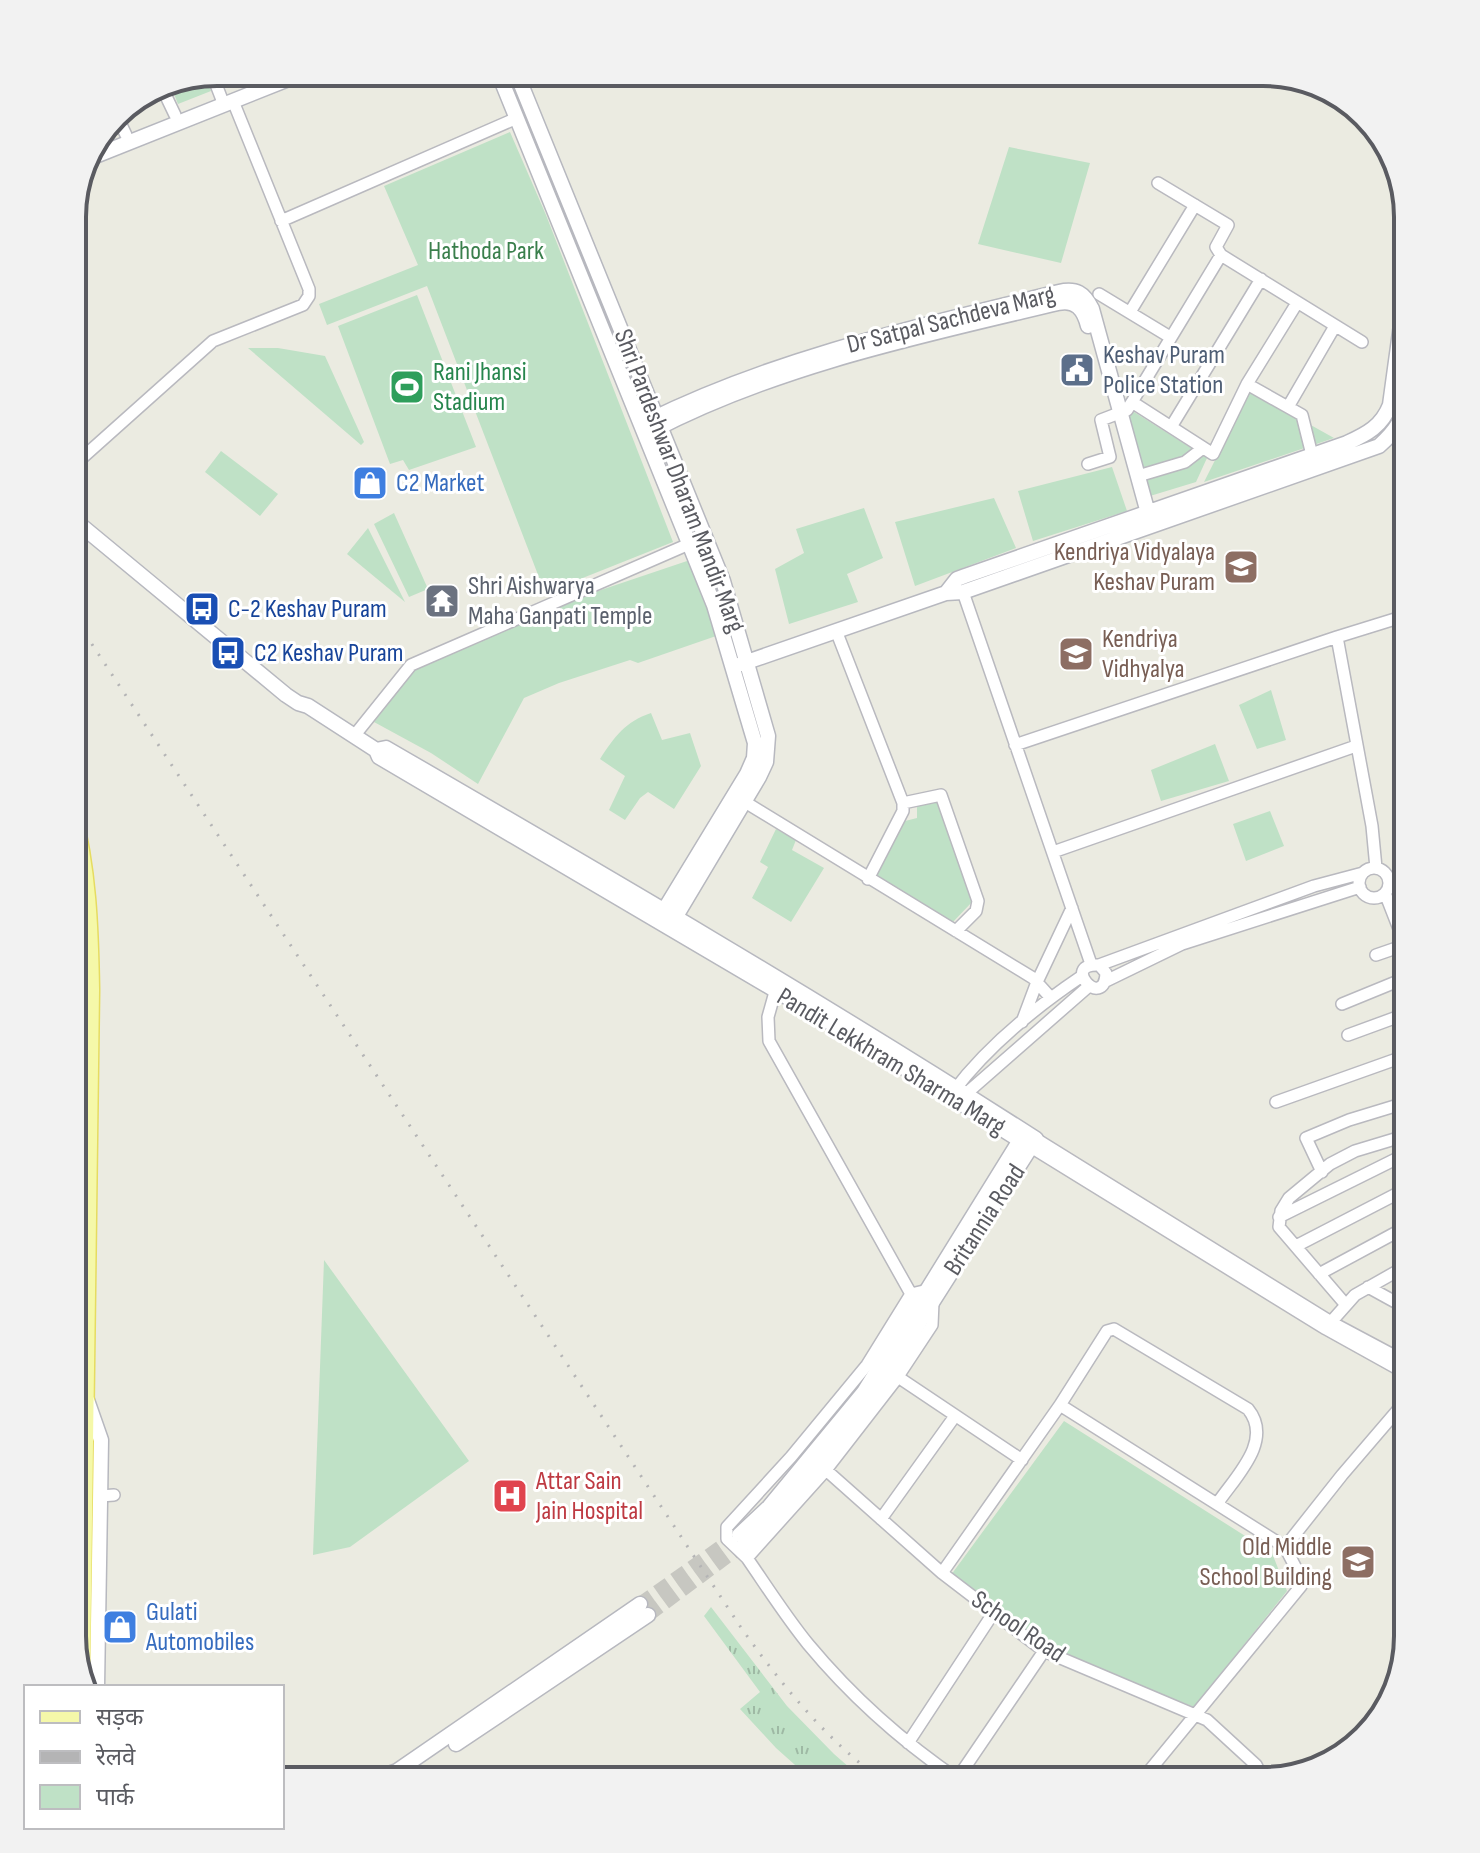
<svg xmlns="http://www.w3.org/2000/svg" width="1480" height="1853" font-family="'Sofia Sans Condensed','Noto Sans Devanagari',sans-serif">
<defs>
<pattern id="grass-tufts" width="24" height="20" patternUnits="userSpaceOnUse" patternTransform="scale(2)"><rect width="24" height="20" fill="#bfe1c6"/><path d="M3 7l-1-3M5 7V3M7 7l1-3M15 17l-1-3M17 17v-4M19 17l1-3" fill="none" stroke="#9eb9a4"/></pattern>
</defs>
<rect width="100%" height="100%" fill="#ebebe1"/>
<path fill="url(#grass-tufts)" d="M711,1607L787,1706L834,1754L865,1781H813L776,1748L740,1709L760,1692L704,1616Z"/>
<path fill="#bfe1c6" d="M1080,72H1117L1113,86L1078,77Z
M205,76L211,91L178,104L172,89Z
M510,132L546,215L673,542L545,593L427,286L327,325L319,304L418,265L384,186Z
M1009,147L1090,163L1061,263L978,244Z
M417,295L476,447L409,470L403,460L390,464L338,326Z
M248,348H278L325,356L364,442L361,445Z
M1250,391L1334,438L1204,482Z
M1123,405L1207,458L1196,482L1150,496Z
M221,451L278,494L260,516L205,472Z
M1112,467L1127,511L1033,541L1018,491Z
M994,498L1016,548L915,586L895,522Z
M864,508L883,558L847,574L858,602L789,624L775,569L804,553L796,529Z
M394,513L428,589L409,597L374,524Z
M368,528L405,602L347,554Z
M690,560L719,635L638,663L630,660L559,683L524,698L478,784L431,753L374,722L412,671L598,591Z
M1271,690L1286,740L1257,749L1239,705Z
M651,713L662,740L690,733L701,766L674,809L648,792L640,798L625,820L609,810L625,776L600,759C615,736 625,722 651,713Z
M1215,744L1229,781L1161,801L1151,770Z
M937,801L958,852L972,902L953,922L874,874L905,821L917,818V806Z
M1270,811L1284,846L1246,861L1233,824Z
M776,829L796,840L792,850L824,868L791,922L752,898L768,867L760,862Z
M324,1260L469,1461L350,1547L313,1555Z
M1064,1421L1272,1553L1287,1591L1194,1707L1057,1653L951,1575Z"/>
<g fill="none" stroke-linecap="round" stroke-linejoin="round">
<path stroke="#c7c7c1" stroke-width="14" stroke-dasharray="14 7" stroke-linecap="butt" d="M640,1604L738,1535
M648,1615L744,1544"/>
<defs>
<path id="street" d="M260,72L263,80
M212,74L224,105
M164,92L175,115
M116,114L126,135
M1158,183L1228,225L1216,247L1221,255L1362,342
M281,221L517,118
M1099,294L1170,337
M1130,312L1195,205
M1247,384L1302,415L1312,455
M1132,402L1221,255
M1288,407L1335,326
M1171,427L1261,279
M1088,464L1110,457L1101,420L1127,410L1132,402L1213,454L1247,384L1297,303
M72,467L213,341L303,305L309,296V289L233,101
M1138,476L1185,462L1203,448
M963,592L1091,964
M837,633L903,803V811L868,879
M1337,637L1408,615
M354,736L411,665L689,544
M1015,745L1337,637L1372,826L1376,868
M745,802L1033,978L1051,998
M903,803L941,795L978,901L976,911L956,931
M1053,852L1356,746
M1359 883a15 15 0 1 1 30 0a15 15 0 1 1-30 0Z
M1389,883L1408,880
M1385,893L1408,952
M1376,955L1405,945
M1099,965L1106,973C1104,1012 1059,963 1099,965L1314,886L1363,873
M1106,981L1182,944L1360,887
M775,992L768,1017L769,1041L911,1294
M1342,1004L1408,977
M1022,1022L1037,982L1072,908
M1348,1035L1408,1013
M953,1092C987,1047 1036,1007 1082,976
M960,1099L1089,986
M1276,1102L1408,1055
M1036,1139L1331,1322L1408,1363
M1031,1147L1326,1329L1398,1369L1408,1370
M1322,1172L1306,1138L1349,1120L1408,1102
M1279,1217L1408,1153
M1296,1246L1408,1188
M1319,1274L1408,1226
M1368,1287L1408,1309
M1393,1300L1408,1292
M933,1302L932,1325L895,1381L826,1470L747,1558C767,1587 786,1617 808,1644C852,1697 904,1743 960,1781
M1346,1305L1279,1227L1281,1211L1289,1198L1330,1164L1355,1151L1408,1135
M1331,1322L1355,1295L1408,1265
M898,1377L1022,1460
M1060,1405L1285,1547L1302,1580L1301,1586L1141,1781
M826,1470L942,1573L1044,1651L1207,1720L1256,1765L1264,1781
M100,1496L114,1495
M881,1519L955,1416
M1285,1547L1342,1475L1408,1398
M747,1558L727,1539V1527L791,1457L867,1365L911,1294L928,1290
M942,1573L1060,1405L1107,1331L1114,1329L1248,1409C1274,1441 1235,1477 1217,1504
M908,1743L994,1612
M957,1779L1044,1651"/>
<path id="secondary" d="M498,72L714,605L755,743L754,758L747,774L660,917
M516,72L723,581L768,736L766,762L759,777L672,923
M85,160L306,72
M648,421C778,357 919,326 1059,292C1076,288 1084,293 1092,309L1151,524
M652,431C776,366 923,335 1058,303C1076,299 1084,310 1088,326
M72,518L286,695L298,703L308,706L376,750L379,757L858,1039L1031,1147
M946,593L957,579L965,576L1347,443C1367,434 1382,426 1390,405L1408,274
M741,664L946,593L963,592L1379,446C1396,431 1404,418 1408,396
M376,750L386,748C605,875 823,1002 1036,1139L872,1397L777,1515L744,1544
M87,1400L101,1440L97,1687
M739,1535L769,1507L864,1392L1025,1132
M456,1744L648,1615
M368,1781L397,1771L640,1604"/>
<path id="primary" d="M72,809C88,869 90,928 91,990L82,1669"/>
</defs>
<use href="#street" stroke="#b9b9bf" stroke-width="14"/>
<use href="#secondary" stroke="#b7b8bf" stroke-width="17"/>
<use href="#primary" stroke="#e6dc60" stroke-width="19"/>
<use href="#street" stroke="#fff" stroke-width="11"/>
<use href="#secondary" stroke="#fff" stroke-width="14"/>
<use href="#primary" stroke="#f5f8a9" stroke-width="16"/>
<path stroke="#b4b4b5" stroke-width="3" stroke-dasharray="2 10" stroke-linecap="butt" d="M72,614L740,1626C780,1683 826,1740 883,1781"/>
</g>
<defs>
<symbol id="civic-square" viewBox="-11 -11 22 22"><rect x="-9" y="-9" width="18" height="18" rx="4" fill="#5c6f8a" stroke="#fff"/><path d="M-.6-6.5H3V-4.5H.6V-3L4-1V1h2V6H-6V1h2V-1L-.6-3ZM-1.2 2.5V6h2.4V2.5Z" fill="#fff"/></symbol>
<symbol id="stadium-square" viewBox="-11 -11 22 22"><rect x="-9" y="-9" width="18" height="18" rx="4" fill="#2e9e5b" stroke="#fff"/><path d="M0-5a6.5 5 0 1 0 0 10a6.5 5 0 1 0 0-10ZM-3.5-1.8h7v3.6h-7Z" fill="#fff"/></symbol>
<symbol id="shop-square" viewBox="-11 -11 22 22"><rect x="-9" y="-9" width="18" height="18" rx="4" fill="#3f7fe0" stroke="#fff"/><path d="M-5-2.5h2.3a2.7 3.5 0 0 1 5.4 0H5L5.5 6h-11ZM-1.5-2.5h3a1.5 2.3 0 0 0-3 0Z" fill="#fff"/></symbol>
<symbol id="school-square" viewBox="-11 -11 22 22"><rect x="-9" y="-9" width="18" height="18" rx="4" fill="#8d6e63" stroke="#fff"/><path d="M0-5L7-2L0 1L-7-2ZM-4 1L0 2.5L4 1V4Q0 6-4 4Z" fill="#fff"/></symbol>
<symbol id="temple-square" viewBox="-11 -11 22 22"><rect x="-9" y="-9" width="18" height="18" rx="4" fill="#6b7280" stroke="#fff"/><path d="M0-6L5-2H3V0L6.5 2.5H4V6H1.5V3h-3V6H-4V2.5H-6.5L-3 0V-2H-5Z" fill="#fff"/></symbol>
<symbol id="bus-square" viewBox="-11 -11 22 22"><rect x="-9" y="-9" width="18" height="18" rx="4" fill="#1a4fb4" stroke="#fff"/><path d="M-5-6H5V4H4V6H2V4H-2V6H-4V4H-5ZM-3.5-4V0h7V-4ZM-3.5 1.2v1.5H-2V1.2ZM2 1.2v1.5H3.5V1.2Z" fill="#fff"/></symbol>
<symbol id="hospital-square" viewBox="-11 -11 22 22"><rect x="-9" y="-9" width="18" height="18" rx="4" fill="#e0444e" stroke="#fff"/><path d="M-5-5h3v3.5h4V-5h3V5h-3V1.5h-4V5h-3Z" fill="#fff"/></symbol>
</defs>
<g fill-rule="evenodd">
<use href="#civic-square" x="1057" y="350" width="40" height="40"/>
<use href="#stadium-square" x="387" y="367" width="40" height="40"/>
<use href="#shop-square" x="350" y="463" width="40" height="40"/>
<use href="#school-square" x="1221" y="547" width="40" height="40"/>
<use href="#temple-square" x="422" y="581" width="40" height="40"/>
<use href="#bus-square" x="182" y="589" width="40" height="40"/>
<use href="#bus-square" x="208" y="633" width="40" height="40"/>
<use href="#school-square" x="1056" y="634" width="40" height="40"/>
<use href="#hospital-square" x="490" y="1476" width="40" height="40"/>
<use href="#school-square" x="1338" y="1542" width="40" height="40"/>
<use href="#shop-square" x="100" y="1607" width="40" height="40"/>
</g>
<g text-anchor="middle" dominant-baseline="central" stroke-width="6" stroke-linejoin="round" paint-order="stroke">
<g font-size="26" fill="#3a7f4c" stroke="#fff">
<text x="486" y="251">Hathoda Park</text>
</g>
<g font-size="26" fill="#5a5b61" stroke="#fff">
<text transform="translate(951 320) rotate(-14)">Dr Satpal Sachdeva Marg</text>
<text transform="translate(679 481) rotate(69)">Shri Pardeshwar Dharam Mandir Marg</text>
<text transform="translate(891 1062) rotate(31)">Pandit Lekkhram Sharma Marg</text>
<text transform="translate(985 1220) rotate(-57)">Britannia Road</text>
<text transform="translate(1018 1627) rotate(34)">School Road</text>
</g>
<g font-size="26" fill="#4e5e75" stroke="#fff" text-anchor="start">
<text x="1103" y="355">Keshav Puram<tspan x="1103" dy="30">Police Station</tspan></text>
</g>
<g font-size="26" fill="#27864d" stroke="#fff" text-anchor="start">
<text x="433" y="372">Rani Jhansi<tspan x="433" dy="30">Stadium</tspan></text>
</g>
<g font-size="26" fill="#366cbe" stroke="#fff" text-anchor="start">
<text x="396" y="483">C2 Market</text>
<text x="146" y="1612">Gulati<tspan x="146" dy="30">Automobiles</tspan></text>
</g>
<g font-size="26" fill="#785e54" stroke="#fff" text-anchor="end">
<text x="1215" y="552">Kendriya Vidyalaya<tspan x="1215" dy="30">Keshav Puram</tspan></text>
<text x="1102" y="639" text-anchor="start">Kendriya<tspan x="1102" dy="30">Vidhyalya</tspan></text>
<text x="1332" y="1547">Old Middle<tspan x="1332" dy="30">School Building</tspan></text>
</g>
<g font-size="26" fill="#5b616d" stroke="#fff" text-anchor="start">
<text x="468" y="586">Shri Aishwarya<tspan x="468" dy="30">Maha Ganpati Temple</tspan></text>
</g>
<g font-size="26" fill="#164399" stroke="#fff" text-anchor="start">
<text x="228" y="609">C-2 Keshav Puram</text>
<text x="254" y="653">C2 Keshav Puram</text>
</g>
<g font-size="26" fill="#be3a42" stroke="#fff" text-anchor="start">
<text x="536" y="1481">Attar Sain<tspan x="536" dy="30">Jain Hospital</tspan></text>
</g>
</g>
<path d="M0 0H1480V1853H0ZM217 86H1263A131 131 0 0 1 1394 217V1636A131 131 0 0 1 1263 1767H217A131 131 0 0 1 86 1636V217A131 131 0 0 1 217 86Z" fill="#f2f2f2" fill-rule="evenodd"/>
<path fill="none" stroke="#5a5b61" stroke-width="4" d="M217 86H1263A131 131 0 0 1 1394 217V1636A131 131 0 0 1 1263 1767H217A131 131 0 0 1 86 1636V217A131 131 0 0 1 217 86Z"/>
<rect x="24" y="1685" width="260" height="144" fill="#ffffff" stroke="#bdbdc0" stroke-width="2"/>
<rect x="40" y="1711" width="40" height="12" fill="#f5f8a9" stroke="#bdbdc0" stroke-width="2"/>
<text x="96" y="1725" font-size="24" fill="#5a5b61">सड़क</text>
<rect x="40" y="1751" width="40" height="12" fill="#b4b4b5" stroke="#bdbdc0" stroke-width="2"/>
<text x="96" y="1765" font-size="24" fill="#5a5b61">रेलवे</text>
<rect x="40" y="1785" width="40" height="24" fill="#bfe1c6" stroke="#bdbdc0" stroke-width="2"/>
<text x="96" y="1805" font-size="24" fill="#5a5b61">पार्क</text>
</svg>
